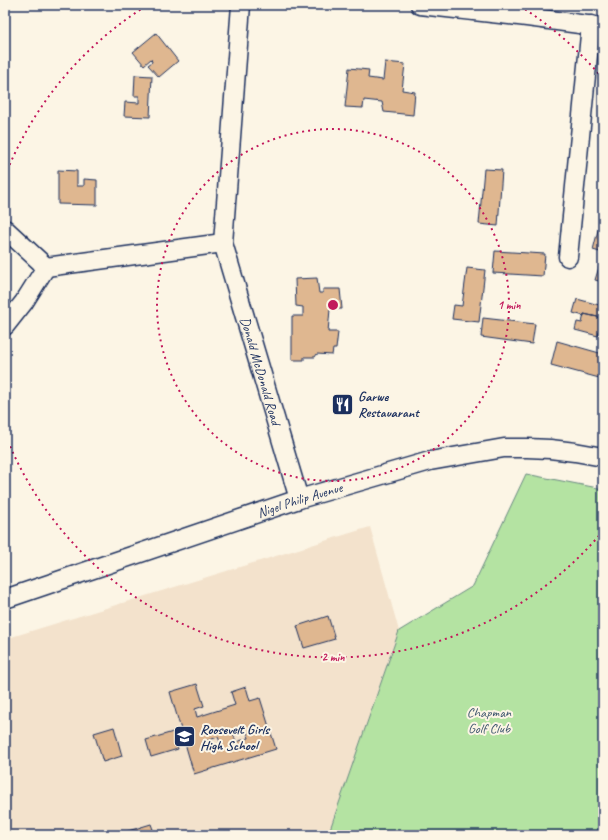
<svg xmlns="http://www.w3.org/2000/svg" width="608" height="840" font-family="Caveat,sans-serif">
<rect width="100%" height="100%" fill="#fcf5e5"/>
<filter id="ink" filterUnits="userSpaceOnUse"><feTurbulence type="fractalNoise" baseFrequency=".025" numOctaves="2"/><feDisplacementMap in="SourceGraphic" scale="8" xChannelSelector="R" yChannelSelector="G"/><feConvolveMatrix kernelMatrix="1 2 1 2 8 2 1 2 1" color-interpolation-filters="sRGB"/></filter>
<g filter="url(#ink)">
<path fill="#f3e2cc" d="M370,527L399,631L328,835H5V639Z"/>
<path fill="#b4e3a2" stroke="#688980" d="M526,474L603,489V835H328L399,631L473,586Z"/>
<path fill="#dfb790" stroke="#1b2f5e" fill-rule="evenodd" d="M156,33L178,61L159,77L148,65L152,62L151,59L144,65L133,52Z
M385,62L405,64L402,90L415,92L413,115L384,112L382,102L364,100L363,108L345,107L349,68L369,70L368,78L383,80Z
M135,75L152,76L150,117L124,116L125,102L139,103V96H134Z
M484,169L502,170L498,226L479,224Z
M58,170L77,171V186H84V179L97,180V205L58,204Z
M599,226L603,227V253L593,250Z
M495,251L545,254L543,276L493,273Z
M600,264L603,265V282L595,280Z
M467,268L485,270L479,322L452,319L454,305L462,306Z
M317,278L319,293H323V289H340L342,309H330L328,332H338L336,349H333L332,355L317,354L315,357H304V360H292V316H303V307L296,306L295,279Z
M577,299L603,306V322H601L602,318L584,314V316L573,313Z
M584,314L602,318L598,336L575,330L577,322L582,323Z
M483,318L535,324L532,344L481,337Z
M557,341L603,354V379L551,365Z
M328,616L335,639L304,648L297,626Z
M197,684L204,706L195,709L197,717L235,705L231,692L246,687L250,701L260,698L276,749L194,774L170,692ZM246,729L249,738L236,742L233,733ZM218,737L222,746L209,750L206,741Z
M114,727L122,756L103,762L94,733Z
M173,732L178,749L151,757L146,740Z
M151,824L155,835H115Z"/>
<g fill="none" stroke-linecap="round" stroke-linejoin="round">
<defs>
<g id="minor">
<path id="s1" d="M241,5L223,243L299,499"/>
<path d="M420,5L527,17L602,27"/>
<path d="M5,229L46,267"/>
<path d="M568,257L591,25"/>
<path d="M46,267L223,243"/>
<path d="M5,326L24,302L46,267"/>
<path id="s2" d="M5,599L299,499L430,461L504,448H527L550,449L575,452L603,457"/>
</g>
</defs>
<use href="#minor" stroke="#1b2f5e" stroke-width="21"/>
<use href="#minor" stroke="#fcf5e5" stroke-width="18"/>
</g>
</g>
<g fill="none" stroke="#c2185b" stroke-width="2" stroke-dasharray="2 4">
<circle cx="333" cy="305" r="176"/>
<path d="M603 531A352 352 0 0 1 5 434M5 176A352 352 0 0 1 146 6M520 6A352 352 0 0 1 603 79"/>
</g>
<defs>
<symbol id="restaurant-square" viewBox="-11 -11 22 22"><rect x="-9" y="-9" width="18" height="18" rx="4" fill="#1b2f5e" stroke="#fcf5e5"/><path d="M-5-6h1v4h1v-4h1v4h1v-4h1v5L-1.5 .5V6h-2V.5L-5-1ZM5-6V6H3V1.5H1.5Q1.5-4 5-6Z" fill="#fff"/></symbol>
<symbol id="school-square" viewBox="-11 -11 22 22"><rect x="-9" y="-9" width="18" height="18" rx="4" fill="#1b2f5e" stroke="#fcf5e5"/><path d="M0-5L7-2L0 1L-7-2ZM-4 1L0 2.5L4 1V4Q0 6-4 4Z" fill="#fff"/></symbol>
</defs>
<g fill-rule="evenodd">
<use href="#restaurant-square" x="330" y="392" width="25" height="25"/>
<use href="#school-square" x="172" y="724" width="25" height="25"/>
</g>
<g text-anchor="middle" dominant-baseline="central" stroke-width="4" stroke-linejoin="round" paint-order="stroke">
<g font-size="14" fill="#1b2f5e" stroke="#fcf5e5">
<text stroke="none"><textPath href="#s1" startOffset="372">Donald McDonald Road</textPath></text>
<text stroke="none"><textPath href="#s2" startOffset="311">Nigel Philip Avenue</textPath></text>
</g>
<g font-size="14" font-weight="bold" fill="#1b2f5e" stroke="#fcf5e5" text-anchor="start">
<text x="358" y="396">Garwe<tspan x="358" dy="16">Restauarant</tspan></text>
<text x="200" y="729">Roosevelt Girls<tspan x="200" dy="16">High School</tspan></text>
</g>
<g font-size="14" fill="#3a536c" stroke="#fcf5e5">
<text x="489" y="712">Chapman<tspan x="489" dy="16">Golf Club</tspan></text>
</g>
</g>
<circle cx="333" cy="305" r="6" fill="#c2185b" stroke="#fcf5e5" stroke-width="2"/>
<g font-size="12" text-anchor="middle" font-weight="bold" fill="#c2185b" stroke="#fcf5e5" stroke-width="4" stroke-linejoin="round" paint-order="stroke">
<text x="509" y="309">1 min</text>
<text x="333" y="661">2 min</text>
</g>
<rect width="608" height="840" fill="none" stroke="#fcf5e5" stroke-width="20"/>
<rect x="10" y="10" width="588" height="820" fill="none" stroke="#1b2f5e" stroke-width="1.5" filter="url(#ink)"/>
</svg>
